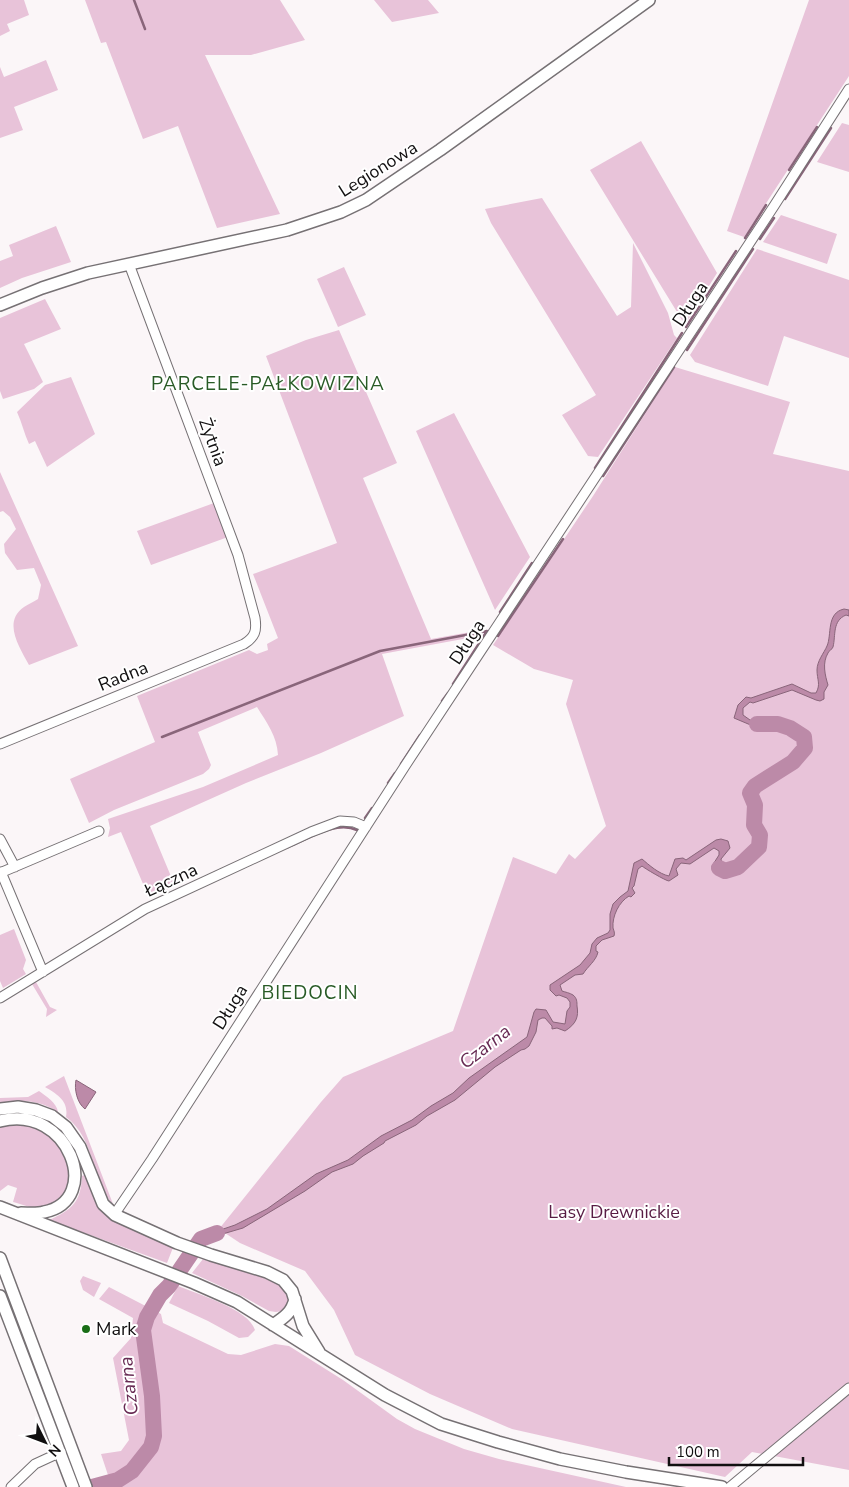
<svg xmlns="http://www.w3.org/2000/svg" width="849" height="1487" font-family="'Nunito Sans',sans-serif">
<rect width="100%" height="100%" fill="#fbf6f8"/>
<path fill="#e8c3d9" d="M0,0H24L29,15L7,24L10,31L0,36Z
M85,0H280L305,40L251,55H205L280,214L217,228L178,126L143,139L106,42L101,43Z
M374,0H428L439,13L392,22Z
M809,0H849V76L744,237L727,231Z
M46,60L58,90L14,107L23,130L0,138V67L4,77Z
M842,123L849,125V172L817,162Z
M641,141L717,273L685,325L590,170Z
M542,198L617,316L631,307L633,243L668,313L674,335L677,338L598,457L588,456L562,415L596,395L491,223L485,209Z
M781,215L837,234L827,264L763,242Z
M56,226L71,262L22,278L0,288V261L13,256L9,245Z
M757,249L849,280V358L784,336L768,386L695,362L690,355Z
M344,267L366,315L338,327L317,279Z
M45,299L61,329L24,344L43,382L34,389L3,399L0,391V318Z
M339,330L397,463L363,478L431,639L482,630L479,636L382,654L404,716L321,753L246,783L150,826L175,886L149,898L121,832L108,837L110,828L108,819L203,787L278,755C277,736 267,723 257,707L198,732L211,765L209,769L203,774L114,810L89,823L70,779L155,742L137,696L249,650L257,654L268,650L267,644L278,638L253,574L337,543L266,356L306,340Z
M675,367L790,402L773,454L849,471V1470L752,1452L725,1477L512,1429L430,1394L355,1355L334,1310L305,1271L240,1243L219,1229L321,1102L343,1077L453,1031L513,857L556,874L569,854L575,859L606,826L566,704L573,680L534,669L493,645L593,496Z
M71,377L95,434L47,467L35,441L29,444C24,433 22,423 17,412L45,385Z
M454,413L530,557L495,610L416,431Z
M0,472L78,646L29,665C20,648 2,622 24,607C28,604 34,602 38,599L41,585L34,568L17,570L5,553L4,544L16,529L10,517L3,511L0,512Z
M214,503L228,537L151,565L137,531Z
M14,929L26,960L23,969L26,974L3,988L0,981V935Z
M36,982L50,1007L57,1010L46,1017L47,1009L32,984Z
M64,1076L113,1204C91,1182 96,1139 66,1117C69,1101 57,1094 45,1087Z
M39,1091C46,1096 57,1103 58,1112C40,1100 21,1099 0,1103V1098L28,1097Z
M20,1124C32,1127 45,1129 55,1139C75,1161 77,1205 39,1208C30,1208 21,1204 13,1202L17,1188L8,1185L0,1191V1127Z
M86,1174L94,1196L174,1245L167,1263L49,1220C72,1210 81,1202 82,1176Z
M210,1258C227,1264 312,1282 282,1311L276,1312L269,1311L242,1296L192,1273L203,1259L208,1261Z
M83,1276L101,1283L94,1297L83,1290L80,1281Z
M178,1286C197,1294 249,1309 255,1330L248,1337L239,1338L208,1321L169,1303Z
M109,1287L161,1314L163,1323L228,1354L241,1355L275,1344L289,1346L343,1380L397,1419L415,1429L464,1449L499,1459L626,1487H112L101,1454L121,1451L129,1440L113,1358L131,1338L133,1318L99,1299Z"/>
<path fill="#bc8aa8" stroke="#89657a" d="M844,609L849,610V616L846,615C832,621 836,635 833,647C832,650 829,650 828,653C822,663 825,675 828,685L824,692V699L820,701L816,700L792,690L753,703L750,702L743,708V715L750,720L767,723L772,720L781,722L778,726H753L734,718L738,705L746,697L751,698L792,684L811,693H816C821,684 817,680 817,670C817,661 824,653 827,646C832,635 826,613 844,609Z
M721,839L728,841L730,848L721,859L722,865H733L737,862L739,871L717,875L712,869V866L719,855V851L714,848L690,864L681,863L676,869L678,875L669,881C666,881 644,868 642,866L638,869L634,886L632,888L635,893L631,897L629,896C619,902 612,916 613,928C614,931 615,933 614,936L602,940L596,946V951L598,952C596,961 588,966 583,974L575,975L560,985L562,991C565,992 570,993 573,995C577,998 577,1002 577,1006C579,1017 576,1024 565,1031L557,1028L552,1029V1026L545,1018H542L538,1020L536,1032L529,1046L525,1049L521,1050L495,1067L455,1100L427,1116L416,1125L385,1141L384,1143L363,1156L353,1164L332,1172L305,1191L243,1228L209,1238L200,1243L195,1242L200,1237L235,1225L267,1209L316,1174L348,1160L381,1136L412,1120L431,1106L453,1093L469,1078L527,1037L534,1012L536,1009L546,1010L553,1022L565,1024L567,1011L570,1007V1002L567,998L559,995L556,996L550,990V985L580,965L590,953L592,944L597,938L608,933L610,930V914L613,904L620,897L628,891L634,863L642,859C649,865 659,874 669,876L675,859L683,858L686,860L716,840Z
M76,1080L96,1092L85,1109C77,1103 74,1089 76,1080Z"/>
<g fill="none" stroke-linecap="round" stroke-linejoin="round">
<path stroke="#89657a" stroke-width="2.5" d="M134,0L145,29
M789,170L817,127
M785,199L831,128
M745,238L766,205
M760,239L774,218
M686,327L736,251
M687,350L753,249
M595,468L682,333
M603,476L674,367
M500,612L532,563
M498,636L563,539
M453,684L487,631
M442,701L448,693
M162,737L380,651L487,631
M401,764L420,735
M388,783L395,773
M365,818L372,808
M288,847C308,839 336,820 357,830"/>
<path stroke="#bc8aa8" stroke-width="16" d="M719,868L725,871L738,867L759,847L760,835L754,825L755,805L750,793L755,786L793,762L805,748L804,737L790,728L778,724H757
M92,1487L118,1480L132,1471L151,1447L154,1436L152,1396L143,1330L147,1317L160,1295L169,1286L201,1239L217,1233"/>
<defs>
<path id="minor" d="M0,744L244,644C255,637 257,631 255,618L238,555L129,264
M0,839L15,867
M1,872L43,972
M0,873L99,831
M0,998L145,909L311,832L340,821L354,822L366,827
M114,1215L152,1159L405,766L774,206L849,89
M11,1487L35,1464L61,1452
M730,1487L849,1388"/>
<path id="major" d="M0,305L42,288L88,273L287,230L341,212L366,200L440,150L649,0
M0,1109L18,1107L36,1110L52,1116L66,1127L80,1147L103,1204L115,1215L177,1243L211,1255L267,1272L283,1280L292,1291L303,1326L319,1352
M0,1121C69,1103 104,1200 44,1212C37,1214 29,1213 21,1213
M0,1207L194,1283L237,1302L385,1395L441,1424L498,1442L560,1459L626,1472L722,1487
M0,1258L86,1487
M0,1296L73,1487
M273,1325C285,1317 292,1312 295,1299"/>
</defs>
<use href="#minor" stroke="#767174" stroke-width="11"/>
<use href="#major" stroke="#767174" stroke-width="14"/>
<use href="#minor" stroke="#fff" stroke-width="9"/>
<use href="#major" stroke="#fff" stroke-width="11"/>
</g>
<circle fill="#1a6e17" stroke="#fff" stroke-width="2" cx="86" cy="1329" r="5"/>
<g text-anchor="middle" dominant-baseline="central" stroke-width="4" stroke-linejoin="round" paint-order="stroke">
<g font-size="18" fill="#110f10" stroke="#fff">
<text transform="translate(378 169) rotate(-32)">Legionowa</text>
<text transform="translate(690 304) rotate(-57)">Długa</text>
<text transform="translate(213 442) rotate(70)">Żytnia</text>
<text transform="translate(467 642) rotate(-57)">Długa</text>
<text transform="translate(123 676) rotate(-22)">Radna</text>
<text transform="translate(171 880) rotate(-25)">Łączna</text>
<text transform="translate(230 1007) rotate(-58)">Długa</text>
</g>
<g font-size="18" fill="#581c44" stroke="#fff">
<text x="614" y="1212">Lasy Drewnickie</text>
</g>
<g font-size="18" fill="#110f10" stroke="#fff" text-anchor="start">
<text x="96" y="1329">Mark</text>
</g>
<g font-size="19" letter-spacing="1" fill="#295b26" stroke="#fff">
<text x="268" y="384">PARCELE-PAŁKOWIZNA</text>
<text x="310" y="993">BIEDOCIN</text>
</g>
<g font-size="19" font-style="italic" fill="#672a53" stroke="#fff">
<text transform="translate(485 1047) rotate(-38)">Czarna</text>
<text transform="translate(129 1386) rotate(-96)">Czarna</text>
</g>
</g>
<g transform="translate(45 1442) rotate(132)" stroke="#ffffff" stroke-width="4" paint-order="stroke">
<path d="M0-4L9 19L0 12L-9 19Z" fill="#110f10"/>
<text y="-8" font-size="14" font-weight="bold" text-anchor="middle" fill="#110f10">N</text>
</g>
<path d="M669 1457v8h134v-8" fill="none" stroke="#110f10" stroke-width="2.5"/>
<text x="676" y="1457" font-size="15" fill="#110f10" stroke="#ffffff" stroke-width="4" paint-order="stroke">100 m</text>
</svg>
